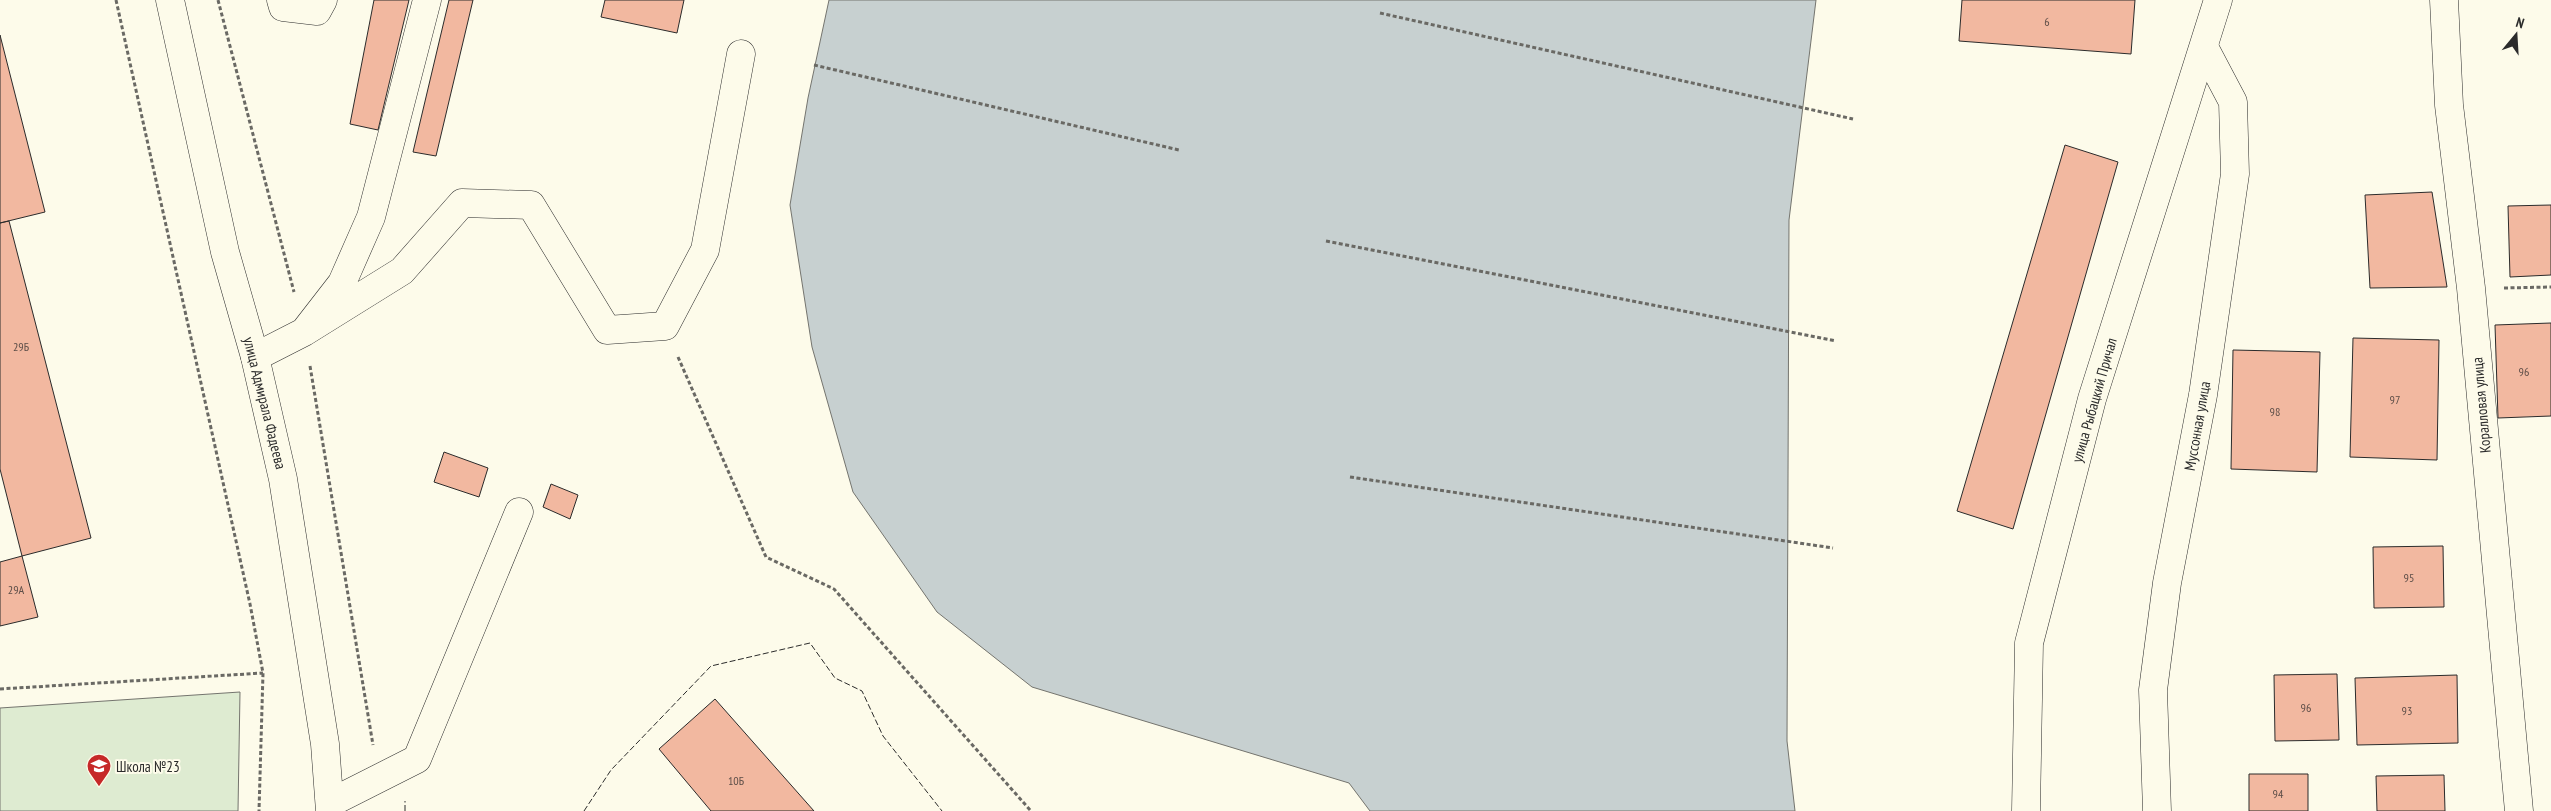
<svg xmlns="http://www.w3.org/2000/svg" width="2551" height="811" font-family="'PT Sans Narrow',sans-serif">
<rect width="100%" height="100%" fill="#fdfbea"/>
<path fill="#deebd1" stroke="#74746e" d="M240,692L238,811H0V708Z"/>
<path fill="#c7d0d0" stroke="#74746e" d="M829,0H1816L1789,220L1787,741L1795,811H1370L1349,783L1032,687L937,612L853,492L812,347L790,205L808,98Z"/>
<path fill="#f2b8a0" stroke="#2b2b2b" d="M374,0H409L378,130L350,124Z
M449,0H473L436,156L413,152Z
M605,0H684L677,33L601,17Z
M1962,0H2135L2131,54L1959,41Z
M0,35L45,212L0,223Z
M2065,145L2118,162L2013,529L1957,511Z
M2432,192L2447,287L2370,288L2365,195Z
M2551,205V275L2510,277L2508,206Z
M9,221L91,538L22,556L0,469V223Z
M2551,323V416L2498,418L2495,325Z
M2353,338L2439,340L2437,460L2350,457Z
M2233,350L2320,352L2317,472L2231,469Z
M444,452L488,468L479,497L434,482Z
M551,484L578,495L570,519L543,507Z
M2443,546L2444,607L2374,608L2373,547Z
M22,556L38,617L0,626V562Z
M2337,674L2339,740L2275,741L2274,675Z
M2457,675L2458,743L2357,745L2355,678Z
M715,699L814,811H711L659,749Z
M2249,774H2308V811H2249Z
M2444,775L2445,811H2377L2376,776Z"/>
<g fill="none" stroke-linecap="round" stroke-linejoin="round">
<defs>
<path id="minor" d="M281,0L283,7L317,11L323,0
M2444,0L2449,105L2471,288L2519,811
M304,332L402,271L462,203L531,205L607,330L665,326L705,250L741,54
M255,357L304,332L342,283L371,217L427,0
M330,803L417,759L519,512
M2157,811L2153,690L2167,583L2203,395L2235,174L2233,102L2204,47"/>
<path id="major" d="M170,0L225,252L255,357L283,479L325,744L330,811
M2026,811L2029,643L2092,399L2218,0"/>
</defs>
<use href="#minor" stroke="#2b2b2b" stroke-width="29"/>
<use href="#major" stroke="#2b2b2b" stroke-width="29"/>
<path stroke="#6a6964" stroke-width="3" stroke-dasharray="4 2.5" stroke-linecap="butt" d="M116,0L250,604L263,673L259,811
M218,0L294,292
M1380,13L1853,119
M814,65L1179,150
M1326,241L1836,341
M2504,288L2551,287
M678,357L766,557L834,589L1031,811
M310,366L373,745
M1350,477L1833,548
M0,689L263,673"/>
<use href="#minor" stroke="#fdfbea" stroke-width="28"/>
<use href="#major" stroke="#fdfbea" stroke-width="28"/>
<path stroke="#2b2b2b" stroke-width="1" stroke-dasharray="6 2.5" stroke-linecap="butt" d="M405,811V801
M584,811L611,770L711,666L810,643L835,678L862,691L883,736L942,811"/>
</g>
<defs>
<symbol id="school-pin" viewBox="-11 -11 22 30"><path d="M0 17L-7.5 6A9.5 9.5 0 1 1 7.5 6Z" fill="#c62828" stroke="#fdfbea"/><path d="M0-5L7-2L0 1L-7-2ZM-4 1L0 2.5L4 1V4Q0 6-4 4Z" fill="#fff"/></symbol>
</defs>
<g fill-rule="evenodd">
<use href="#school-pin" x="85" y="752" width="28" height="38"/>
</g>
<g text-anchor="middle" dominant-baseline="central" stroke-width="4" stroke-linejoin="round" paint-order="stroke">
<g font-size="12" fill="#5d4e48">
<text x="2047" y="21">6</text>
<text x="21" y="346">29Б</text>
<text x="2524" y="371">96</text>
<text x="2395" y="399">97</text>
<text x="2275" y="411">98</text>
<text x="2409" y="577">95</text>
<text x="16" y="589">29А</text>
<text x="2306" y="707">96</text>
<text x="2407" y="710">93</text>
<text x="736" y="780">10Б</text>
<text x="2278" y="793">94</text>
</g>
<g font-size="15" fill="#2b2b2b" stroke="#fdfbea">
<text transform="translate(2094 400) rotate(-74)">улица Рыбацкий Причал</text>
<text transform="translate(265 403) rotate(76)">улица Адмирала Фадеева</text>
<text transform="translate(2481 405) rotate(-95)">Коралловая улица</text>
<text transform="translate(2197 426) rotate(-80)">Муссонная улица</text>
</g>
<g font-size="15" fill="#2b2b2b" stroke="#fdfbea" text-anchor="start">
<text x="116" y="766">Школа №23</text>
</g>
</g>
<g transform="translate(2516 35) rotate(18)" stroke="#fdfbea" stroke-width="4" paint-order="stroke">
<path d="M0-4L9 19L0 12L-9 19Z" fill="#2b2b2b"/>
<text y="-8" font-size="14" font-weight="bold" text-anchor="middle" fill="#2b2b2b">N</text>
</g>
</svg>
